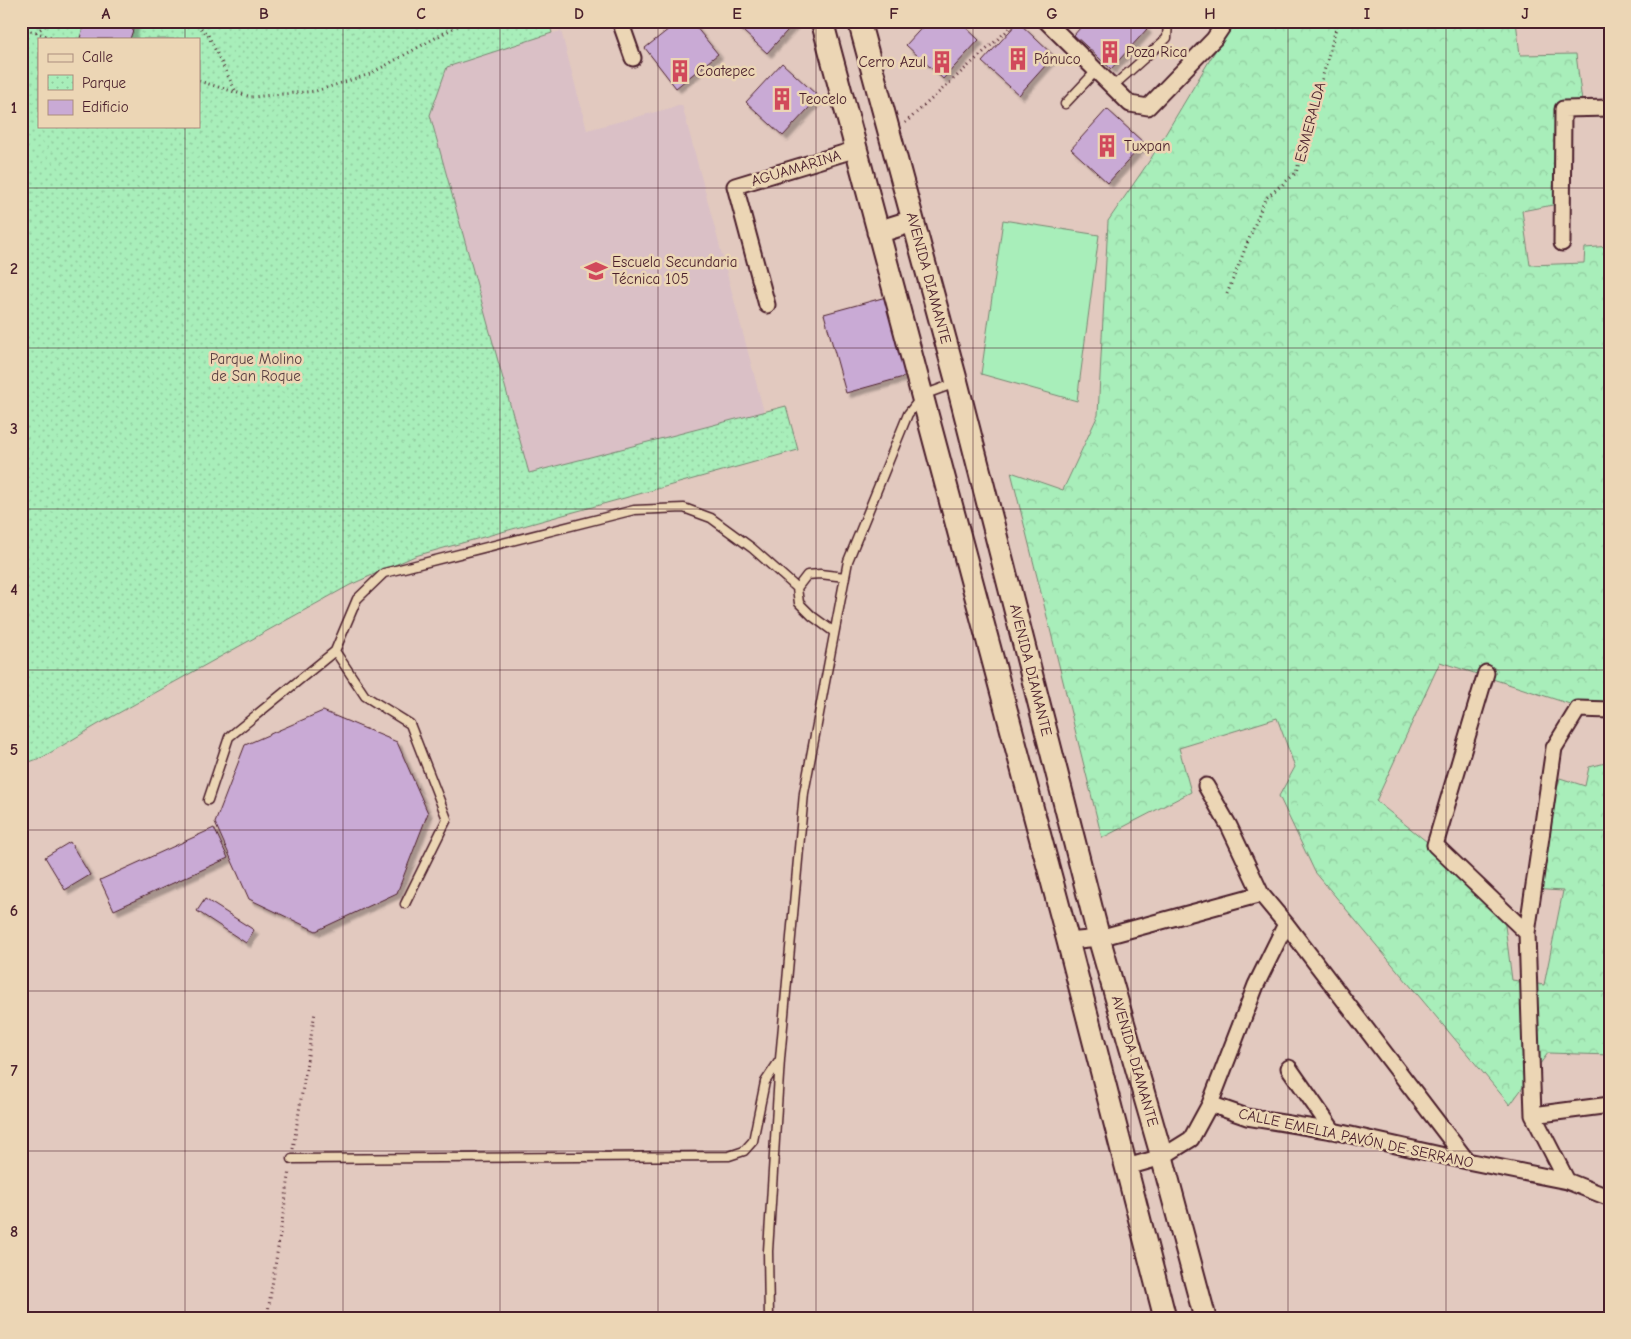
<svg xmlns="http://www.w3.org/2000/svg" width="1631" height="1339" font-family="'Comic Neue',sans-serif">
<defs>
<pattern id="forest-crowns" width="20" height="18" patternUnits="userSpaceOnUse" patternTransform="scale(1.25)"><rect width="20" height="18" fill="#a8eeba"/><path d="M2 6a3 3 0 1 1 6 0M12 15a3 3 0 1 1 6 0" fill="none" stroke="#92cca0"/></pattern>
<pattern id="park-dots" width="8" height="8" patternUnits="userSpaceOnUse" patternTransform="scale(1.25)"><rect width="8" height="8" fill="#a8eeba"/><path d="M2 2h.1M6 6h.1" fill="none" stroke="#92cca0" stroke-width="1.8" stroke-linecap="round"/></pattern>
<filter id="shadow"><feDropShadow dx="4.5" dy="4.5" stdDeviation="1" flood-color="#0004"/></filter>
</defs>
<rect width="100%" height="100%" fill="#e2c9bf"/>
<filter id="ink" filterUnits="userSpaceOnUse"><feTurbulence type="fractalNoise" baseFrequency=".02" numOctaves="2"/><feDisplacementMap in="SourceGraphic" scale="10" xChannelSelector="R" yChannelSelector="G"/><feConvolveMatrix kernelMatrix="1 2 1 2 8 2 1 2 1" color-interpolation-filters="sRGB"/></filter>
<g filter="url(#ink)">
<path fill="#dac0c6" d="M561,31L587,130L682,105L764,412L521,476L413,70Z"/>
<path fill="url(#forest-crowns)" stroke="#798672" d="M1233,21H1516L1520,55L1576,54L1582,102L1560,104L1563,203L1522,211L1530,265L1584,263L1585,248L1610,246V717L1440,662L1376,801L1502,902L1512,980L1544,985L1563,891L1531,889L1560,778L1585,786L1589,767L1610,762V1055L1548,1053L1510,1105L1315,872L1279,796L1295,767L1277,718L1179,748L1191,792L1102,838L1011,472L1063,490L1098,415L1108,221L1150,160Z"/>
<path fill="url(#park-dots)" stroke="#798672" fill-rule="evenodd" d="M21,21H549L552,33L447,67L430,115L529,473L786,406L798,450L415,556L350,585L97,725L43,757L21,765ZM39,39H199V126H39Z"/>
<path fill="#a8eeba" stroke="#798672" d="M1003,220L1099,235L1077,401L981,374Z"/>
<path fill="#c9aad5" stroke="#4a1f2b" filter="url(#shadow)" d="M85,21H136L130,39H83L80,38Z
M679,21H691L718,54L676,88L645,48Z
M732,21H796L767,53Z
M928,21H959L979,40L943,79L906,45Z
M1086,21H1138L1147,29L1111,69L1074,35Z
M1018,22L1054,56L1019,95L982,62Z
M782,63L819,97L783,136L746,102Z
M1107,109L1144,143L1108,183L1071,149Z
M886,297L907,376L846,393L824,314Z
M323,711L397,742L428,813L397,893L316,931L249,899L215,823L245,745Z
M214,828L228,858L114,910L100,880Z
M70,842L90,875L65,890L45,857Z
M205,899L254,930L246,943L197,911Z"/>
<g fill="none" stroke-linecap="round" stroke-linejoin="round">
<defs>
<path id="service" d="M1112,87L1167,38L1168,21
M1065,104L1096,71
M834,632L812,616L799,603L797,588L807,575L820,574L845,577
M335,651L365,696L410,724L447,819L405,904
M208,800L229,737L335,651L357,599L384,573L634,510L684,508L711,518L752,548L797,588
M292,1159L729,1156L744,1151L753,1141L765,1082L779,1061
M769,1318L768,1251L780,1059L804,793L848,561L908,414L923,395L956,383"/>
<path id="minor" d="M620,21L633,58
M1046,21L1130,104L1148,107L1214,39L1226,21
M1562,243L1563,109L1610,108
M767,305L735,186L857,149
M1486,673L1435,845L1527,933
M1206,786L1229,826L1261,894L1286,924L1467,1161
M1068,941L1099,938L1261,894
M1289,1068L1333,1131
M1210,1104L1247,1117L1333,1131L1467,1161L1567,1181L1610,1198
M1533,1115L1610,1105
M1127,1167L1162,1157L1191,1139L1210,1104L1256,985L1286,924
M1567,1181L1533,1115L1527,933L1554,748L1578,709L1610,710"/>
<path id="secondary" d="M822,21L1068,941L1165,1318
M859,21L957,383L1099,938L1162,1157L1205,1318
M878,232L913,221"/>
</defs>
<use href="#service" stroke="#4a1f2b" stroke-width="11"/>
<use href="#minor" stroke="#4a1f2b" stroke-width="19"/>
<use href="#secondary" stroke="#4a1f2b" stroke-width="25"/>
<path stroke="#4a1f2b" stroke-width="3" stroke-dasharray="1 4" stroke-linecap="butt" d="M194,21L208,35L236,92
M21,28L56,39
M36,32L52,21
M199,81L251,97L316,91L370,74L466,21
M905,123L1018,21
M1227,294L1265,199L1296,173L1338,21
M293,1149L315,1012
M267,1318L290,1170"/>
<use href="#service" stroke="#ecd6b5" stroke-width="8"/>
<use href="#minor" stroke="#ecd6b5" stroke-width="15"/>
<use href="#secondary" stroke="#ecd6b5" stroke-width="21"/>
</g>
</g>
<path fill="none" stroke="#4a1f2b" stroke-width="1" stroke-opacity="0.55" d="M185,21V39M343,21V1318M500,21V1318M658,21V1318M816,21V1318M973,21V1318M1131,21V1318M1288,21V1318M1446,21V1318M185,126V1318M21,188H1610M21,348H1610M21,509H1610M21,670H1610M21,830H1610M21,991H1610M21,1151H1610"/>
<defs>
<symbol id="building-bare" viewBox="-9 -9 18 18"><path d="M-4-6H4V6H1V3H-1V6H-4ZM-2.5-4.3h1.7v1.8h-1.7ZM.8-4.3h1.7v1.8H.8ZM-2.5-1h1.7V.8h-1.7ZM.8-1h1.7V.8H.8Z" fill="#d1495b" stroke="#ecd6b5" stroke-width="2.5" paint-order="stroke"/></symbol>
<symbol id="school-bare" viewBox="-9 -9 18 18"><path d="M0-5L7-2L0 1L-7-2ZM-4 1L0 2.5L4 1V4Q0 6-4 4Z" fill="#d1495b" stroke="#ecd6b5" stroke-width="2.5" paint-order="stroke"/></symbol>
</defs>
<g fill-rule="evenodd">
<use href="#building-bare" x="1094" y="36" width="32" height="32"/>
<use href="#building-bare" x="1002" y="43" width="32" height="32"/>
<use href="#building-bare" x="926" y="46" width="32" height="32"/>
<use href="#building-bare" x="664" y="55" width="32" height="32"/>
<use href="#building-bare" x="766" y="83" width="32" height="32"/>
<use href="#building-bare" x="1091" y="130" width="32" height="32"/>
<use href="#school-bare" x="580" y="255" width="32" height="32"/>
</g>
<g text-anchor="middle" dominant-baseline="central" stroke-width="5" stroke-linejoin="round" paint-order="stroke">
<g font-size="15" fill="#4a1f2b" stroke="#ecd6b5" text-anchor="start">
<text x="1126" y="52">Poza Rica</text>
<text x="1034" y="59">Pánuco</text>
<text x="926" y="62" text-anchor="end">Cerro Azul</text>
<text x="696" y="71">Coatepec</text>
<text x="799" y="99">Teocelo</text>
<text x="1124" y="146">Tuxpan</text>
<text x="612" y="262">Escuela Secundaria<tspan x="612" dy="17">Técnica 105</tspan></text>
</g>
<g font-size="15" fill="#4a1f2b" stroke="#ecd6b5">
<text transform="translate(1310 122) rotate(-75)">ESMERALDA</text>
<text transform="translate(796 168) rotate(-17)">AGUAMARINA</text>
<text transform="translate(929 278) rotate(75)">AVENIDA DIAMANTE</text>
<text transform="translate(1031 670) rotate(76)">AVENIDA DIAMANTE</text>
<text transform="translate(1135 1061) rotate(74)">AVENIDA DIAMANTE</text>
<text transform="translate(1356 1138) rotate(12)">CALLE EMELIA PAVÓN DE SERRANO</text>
</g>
<g font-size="15" fill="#583e40" stroke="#ecd6b5">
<text x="256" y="359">Parque Molino<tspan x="256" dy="17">de San Roque</tspan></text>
</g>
</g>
<rect width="1631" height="1339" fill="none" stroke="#ecd6b5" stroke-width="55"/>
<rect x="38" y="38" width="162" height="90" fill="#ecd6b5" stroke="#ab8d7e"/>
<rect x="48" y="54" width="25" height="8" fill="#ecd6b5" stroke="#ab8d7e"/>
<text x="82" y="62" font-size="15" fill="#4a1f2b">Calle</text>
<rect x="48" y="75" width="25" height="15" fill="url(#park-dots)" stroke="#ab8d7e"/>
<text x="82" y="88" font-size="15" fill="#4a1f2b">Parque</text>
<rect x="48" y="100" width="25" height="15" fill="#c9aad5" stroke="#ab8d7e"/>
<text x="82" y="112" font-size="15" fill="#4a1f2b">Edificio</text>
<rect x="28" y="28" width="1576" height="1284" fill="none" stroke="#4a1f2b" stroke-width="2"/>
<g font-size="16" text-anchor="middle" font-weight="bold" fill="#4a1f2b">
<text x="106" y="19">A</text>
<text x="264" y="19">B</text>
<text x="421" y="19">C</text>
<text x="579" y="19">D</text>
<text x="737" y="19">E</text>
<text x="894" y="19">F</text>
<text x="1052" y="19">G</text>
<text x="1210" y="19">H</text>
<text x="1367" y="19">I</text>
<text x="1525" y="19">J</text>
<text x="14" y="113">1</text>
<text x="14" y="274">2</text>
<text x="14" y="434">3</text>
<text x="14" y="595">4</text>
<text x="14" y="755">5</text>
<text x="14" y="916">6</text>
<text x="14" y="1076">7</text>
<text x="14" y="1237">8</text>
</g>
</svg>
